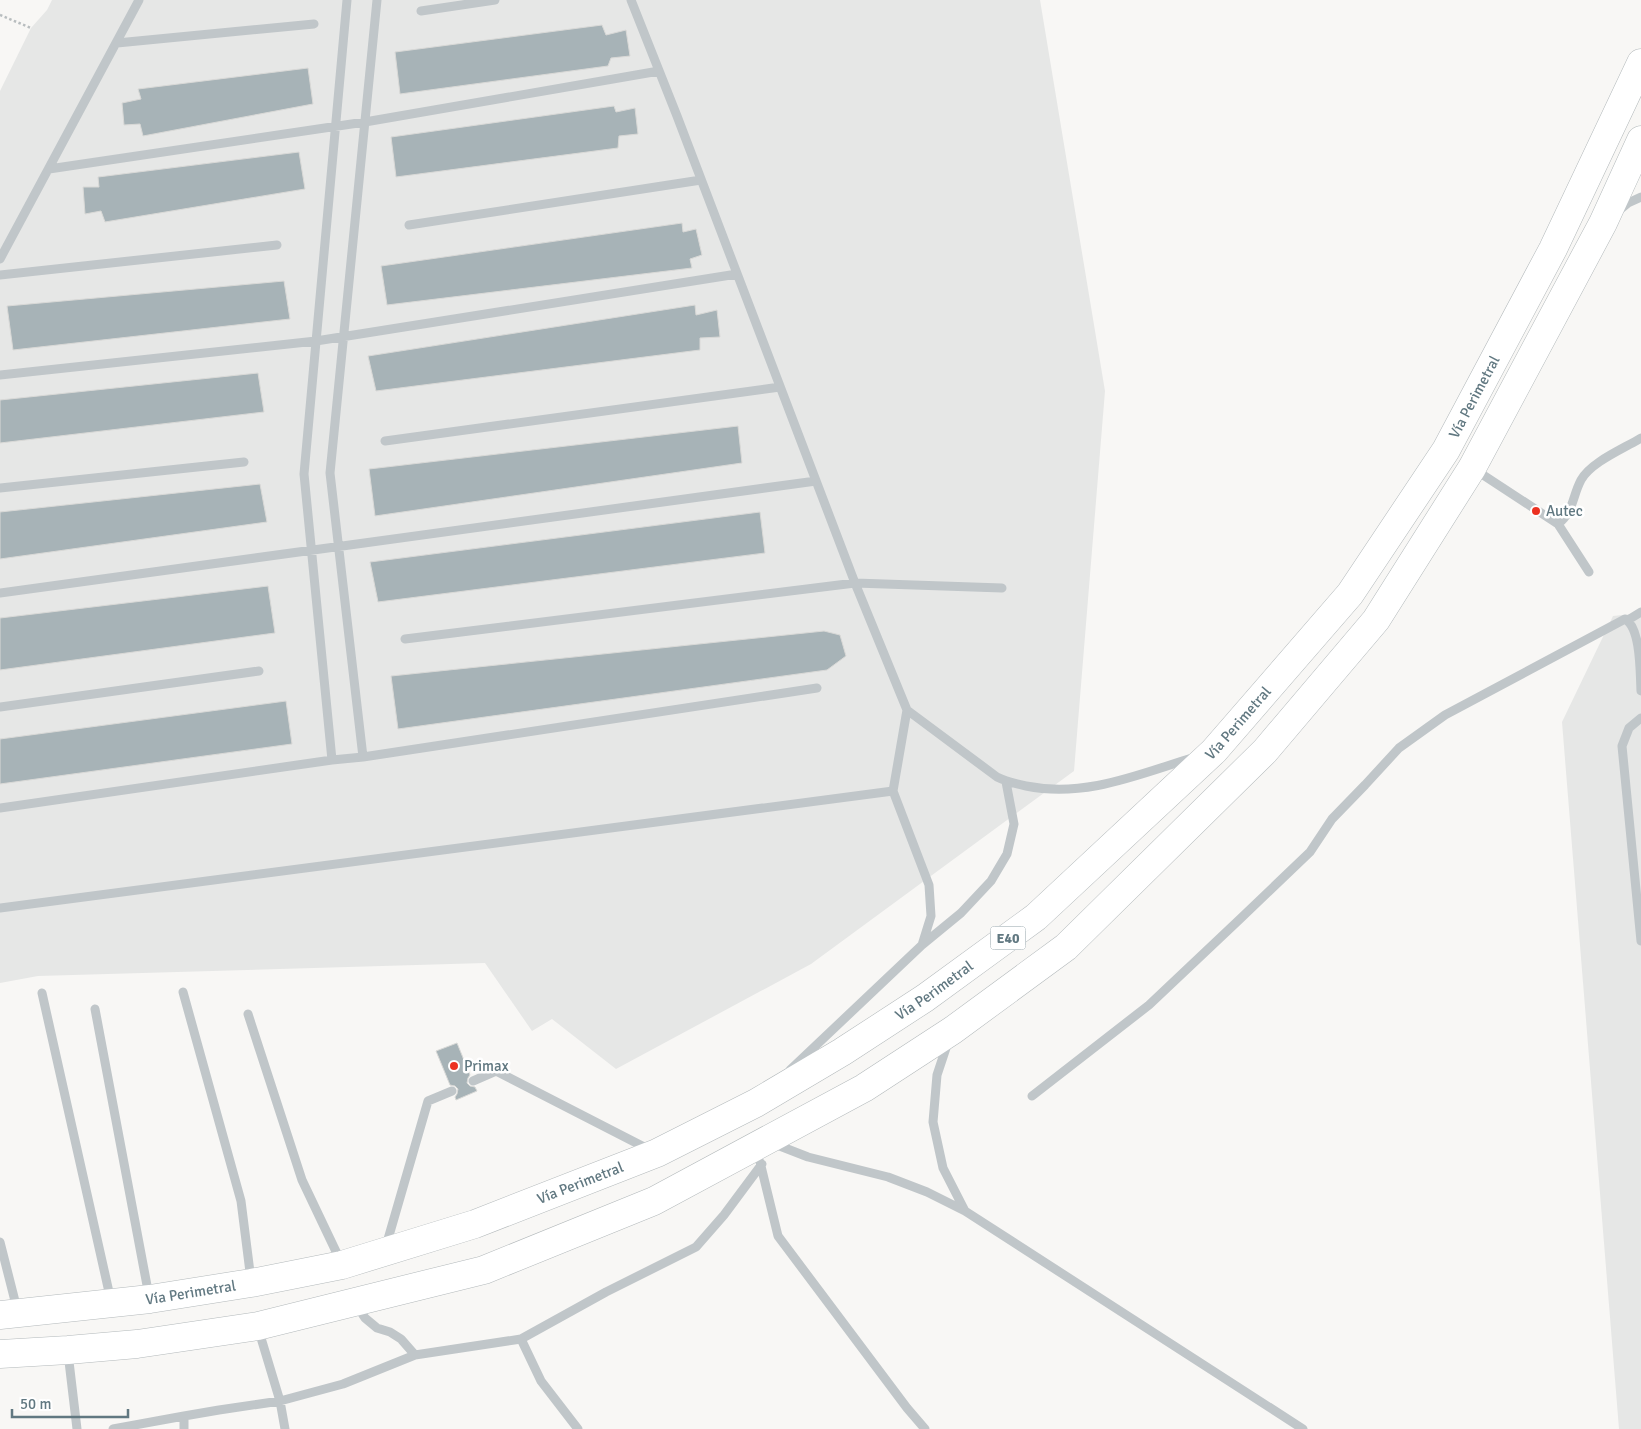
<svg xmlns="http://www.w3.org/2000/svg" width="1641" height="1429" font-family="Signika,sans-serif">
<rect width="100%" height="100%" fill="#f8f7f5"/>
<path fill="#e6e7e6" d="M52,0H1040L1105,391L1074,771L811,964L616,1069L552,1019L532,1031L485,963L38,976L0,983V91L31,28L47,10Z
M1641,613V1429H1619L1562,722L1613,616Z"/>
<path fill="#a7b3b7" stroke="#d9d9d7" d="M602,25L606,35L626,30L630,56L611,58L608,66L400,94L395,52Z
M308,68L313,104L143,136L140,124L124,125L122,103L141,99L138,89Z
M614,106L616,112L635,108L638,134L619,136L618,148L396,177L391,137Z
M299,152L305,189L105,222L101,211L85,214L83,187H99L98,177Z
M682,223L683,232L696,229L702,255L690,259L692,268L387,305L381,266Z
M284,281L290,319L13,350L7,306Z
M695,305L696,315L717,310L720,337L700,338V350L376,391L368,356Z
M258,373L264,412L0,443V400Z
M738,426L742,463L375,516L369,469Z
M260,484L267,522L0,559V512Z
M760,512L765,553L378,602L370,562Z
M268,586L275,633L0,670V618Z
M824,631L840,635L846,656L827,670L398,729L391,676Z
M286,701L292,744L0,784V739Z
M457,1043L470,1075L468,1078L467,1083L470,1086L475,1087L477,1091L456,1100L455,1097L457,1094L458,1089L455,1086L450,1085L436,1051Z"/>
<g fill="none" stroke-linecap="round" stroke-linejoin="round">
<defs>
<g id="highway">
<path id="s1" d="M0,1315L150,1299L251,1283L342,1265L475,1224L657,1153L756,1103L842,1052L925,998L1036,917L1214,751L1350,594L1446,450L1553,249L1641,63"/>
<path d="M0,1354L68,1350L137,1344L258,1326L484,1270L654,1201L864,1088L953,1030L1066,947L1265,751L1376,620L1472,468L1603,223L1641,140"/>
</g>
</defs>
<use href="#highway" stroke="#b3b9bb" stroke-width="29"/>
<path stroke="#b8bdbf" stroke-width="2.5" stroke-dasharray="2.5 2.5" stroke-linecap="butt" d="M0,15L31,28"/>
<path stroke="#c0c6c9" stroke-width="9" d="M631,0L677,116L855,583L907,710L893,791L929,885L931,916L922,945L790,1070
M421,11L495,0
M117,43L314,24
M49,169L365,122L659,71
M1617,212L1628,203L1641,197
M409,225L701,180
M0,259L139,0
M0,275L277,245
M0,375L316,341L737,274
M385,441L780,387
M1474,469L1558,524C1574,511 1572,497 1581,480C1591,462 1623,449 1641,438
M0,488L244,462
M1558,524L1589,572
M0,593L816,481
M1628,620L1641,612
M405,639L855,583L1002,588
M0,707L259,671
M907,710L997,777C1007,782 1016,784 1026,786C1086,798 1139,774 1195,757
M1641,718L1629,728L1622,746L1641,941
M363,757L330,473L377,0
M332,760L304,474L347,0
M0,808L332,760L363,757L817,688
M0,908L893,791
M922,945L961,913L991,881L1007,854L1014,824L1006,782
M183,992L241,1201L251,1280
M42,993L111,1301
M95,1009L149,1296
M248,1014L302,1180L341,1262
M948,1042L937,1075L933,1122L943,1168L965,1211
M473,1081L496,1071L650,1150
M1032,1096L1149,1005L1240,919L1310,852L1332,819L1365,785L1399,748L1445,715L1625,619C1641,628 1640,672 1641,691
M772,1143L808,1157L888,1177L927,1192L965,1211L1303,1429
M760,1162L778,1236L907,1408L925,1429
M0,1242L17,1309
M386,1246L428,1101L452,1091
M357,1306L365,1318L377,1328L390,1332L401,1339L415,1355
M258,1328L280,1401L285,1429
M68,1353L77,1429
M113,1429L184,1416
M184,1429V1416L219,1410L280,1401L343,1384L415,1355L521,1339
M578,1429L541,1381L521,1339L606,1292L696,1247L724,1215L762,1164"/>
<use href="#highway" stroke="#fff" stroke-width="28"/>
</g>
<g fill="#ec3121" stroke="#fff" stroke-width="2">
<circle cx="1536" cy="511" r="5"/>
<circle cx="454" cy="1066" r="5"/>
</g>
<g text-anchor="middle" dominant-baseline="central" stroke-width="5" stroke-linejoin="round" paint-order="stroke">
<rect fill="#fff" stroke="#90a0a7" stroke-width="1" x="990.5" y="926.5" width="35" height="23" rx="4"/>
<g font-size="14" font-weight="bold" fill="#617881">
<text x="1008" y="938">E40</text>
</g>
<g font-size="15" fill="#617881" stroke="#fff">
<text stroke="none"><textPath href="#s1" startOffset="1812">Vía Perimetral</textPath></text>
<text stroke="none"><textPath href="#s1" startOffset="1408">Vía Perimetral</textPath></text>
<text stroke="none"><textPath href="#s1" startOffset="1002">Vía Perimetral</textPath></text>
<text stroke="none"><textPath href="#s1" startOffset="598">Vía Perimetral</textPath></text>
<text stroke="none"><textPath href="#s1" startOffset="192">Vía Perimetral</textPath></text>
</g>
<g font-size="15" fill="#617881" stroke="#fff" text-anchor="start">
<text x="1546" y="511">Autec</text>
<text x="464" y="1066">Primax</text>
</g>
</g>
<path d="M12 1409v8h116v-8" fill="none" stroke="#617881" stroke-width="2.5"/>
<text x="20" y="1409" font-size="15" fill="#617881" stroke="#ffffff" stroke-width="4" paint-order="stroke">50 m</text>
</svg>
